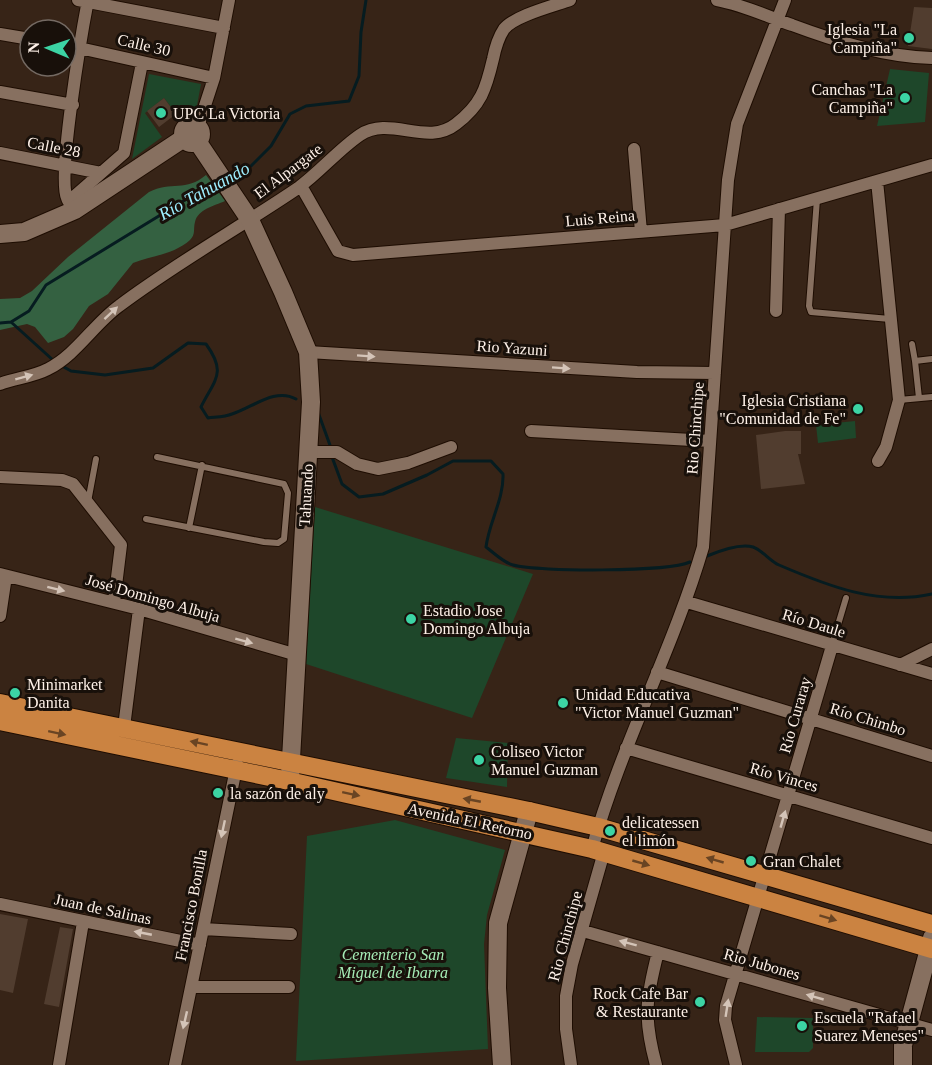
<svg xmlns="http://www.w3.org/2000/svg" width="932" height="1065" font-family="'Times New Roman',serif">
<rect width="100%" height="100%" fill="#372417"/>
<path fill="#1e472a" d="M890,69L929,73L925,122L877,126Z
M149,74L201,84L196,111L182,121L164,98L145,113L162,137L132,159Z
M855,421L856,438L818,443L816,425Z
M315,507L533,574L472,718L306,664Z
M456,738L508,743L507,787L446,778Z
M395,820L505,850L487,915L484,944L488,1049L296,1061L307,836Z
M757,1017L813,1018V1048L809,1052H755Z"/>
<path fill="#346141" d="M206,175L225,201C214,206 198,209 195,222C193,229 196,234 190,240C175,254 151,256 133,263L108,294L89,306L73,329L64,337L48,343L35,327L27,324L0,330V299L20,298L32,291L68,257L149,192C171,181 186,192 206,175Z"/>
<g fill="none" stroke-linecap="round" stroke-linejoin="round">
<path stroke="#061c20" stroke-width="3" d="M229,178L251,166L271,146L290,114L306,106L349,101L359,76L361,32L366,0
M11,322L54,361
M0,323L11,322L29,311L46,285L185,200L218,184
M62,366L71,371L105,375L153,368L188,343L206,344C227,373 215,379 201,407L208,418C216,417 225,417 232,414C252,408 275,387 296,399
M318,412L331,448
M332,457L342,484L359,497L383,494L427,475L453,461H491L503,474C504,499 489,522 486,547C494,553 504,563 513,565C539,572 667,572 690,562
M707,556C719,551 740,543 753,547C762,550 770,561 779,565C828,586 878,606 932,594"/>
</g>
<path fill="#513d2f" d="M914,7L932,8V49L908,46Z
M164,98L176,114L159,127L147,111Z
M785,431H801V454H798L805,484L761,489L756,435Z
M0,914L28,919L13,993L0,990Z
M60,927L73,929L59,1007L44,1004Z"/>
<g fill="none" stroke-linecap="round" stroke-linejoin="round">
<defs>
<path id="lane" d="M817,199L809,306L811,312L890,319
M912,344L915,361
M919,398L915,361L932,359
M899,400L932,397
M88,502L96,459
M146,519L264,542L278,543L284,539L288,493L284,484L157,457
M189,528L202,465
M832,645L846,598"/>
<path id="street" d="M78,0L224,28
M717,0C744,5 766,16 792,25C835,41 885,57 932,58
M0,34L30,39
M66,45L214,78
M0,92L73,105
M198,127L214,78L229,0
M634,149L641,232
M0,153L101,173
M877,181L899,400L886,447L878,461
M301,186L338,251L353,255L725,225L932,165
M69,201L124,153L142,63
M75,210C72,206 68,202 67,198C57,177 82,31 88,0
M776,311L779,209
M308,352L637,372L715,373
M0,384C15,378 33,377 48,369C76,355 94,324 119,306C176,263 239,228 298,188C320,172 338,150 360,135C390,115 427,147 456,124C481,105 486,89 493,59C495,49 498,38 504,29C514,16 553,6 570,0
M531,431L710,441
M309,452H337L357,464L378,469L408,463L451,447
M0,477L62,480L73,484L121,545L114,602
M0,574L139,609L297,655
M687,602L932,674
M0,616L6,576
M900,665L932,649
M657,672L932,756
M124,727L139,609
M626,748L932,838
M592,849C621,745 673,650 703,547L728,180L737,124L785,0
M0,904L200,945
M203,929L291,934
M583,931L932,1030
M192,987H289
M59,1065L83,922
M175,1065L237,764
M571,1065L566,1029V996L572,964L604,852
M656,1065C643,1017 646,999 658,952
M736,1065L725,1020L726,1006L832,646"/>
<path id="secondary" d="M183 134a9 9 0 1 1 18 0a9 9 0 1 1-18 0Z
M197,141L250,220L283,292L308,352L311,402L290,777
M0,234L24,232L75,210L184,138
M502,1065L497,988L498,923L529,811
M903,1065V1045L932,938"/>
<path id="primary" d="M0,703L529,811L598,827L932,924
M0,721L289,781L592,849L932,949"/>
</defs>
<use href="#lane" stroke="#1e0d02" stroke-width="8"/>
<use href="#street" stroke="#1e0d02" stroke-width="14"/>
<use href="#secondary" stroke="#1e0d02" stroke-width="20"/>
<use href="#primary" stroke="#1e0d02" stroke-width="20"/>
<use href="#lane" stroke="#877060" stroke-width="6"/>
<use href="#street" stroke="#877060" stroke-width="12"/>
<use href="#secondary" stroke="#877060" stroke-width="18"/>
<use href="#primary" stroke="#cb8341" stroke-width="18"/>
</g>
<defs><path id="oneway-solid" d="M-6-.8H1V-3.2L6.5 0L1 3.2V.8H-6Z" transform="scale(1.5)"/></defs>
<g fill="#d4c4b8">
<use href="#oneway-solid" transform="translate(111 313) rotate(-43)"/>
<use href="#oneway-solid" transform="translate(366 356) rotate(4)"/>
<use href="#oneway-solid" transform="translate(561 368) rotate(4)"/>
<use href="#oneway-solid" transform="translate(24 377) rotate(-15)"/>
<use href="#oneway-solid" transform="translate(56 589) rotate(14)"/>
<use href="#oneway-solid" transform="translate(244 641) rotate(15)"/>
<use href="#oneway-solid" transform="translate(783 819) rotate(-74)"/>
<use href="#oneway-solid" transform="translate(223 829) rotate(102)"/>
<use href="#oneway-solid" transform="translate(143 933) rotate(-169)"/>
<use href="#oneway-solid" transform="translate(628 943) rotate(-165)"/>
<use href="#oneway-solid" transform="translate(815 997) rotate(-164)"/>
<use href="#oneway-solid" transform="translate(727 1008) rotate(-81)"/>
<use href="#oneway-solid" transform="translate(185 1020) rotate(103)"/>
</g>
<g fill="#694423">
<use href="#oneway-solid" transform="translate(57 733) rotate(12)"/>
<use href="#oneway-solid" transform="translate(199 743) rotate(-168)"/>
<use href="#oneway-solid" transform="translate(351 794) rotate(12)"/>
<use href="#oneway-solid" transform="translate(472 800) rotate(-169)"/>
<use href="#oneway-solid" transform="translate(715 860) rotate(-164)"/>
<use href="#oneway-solid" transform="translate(641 863) rotate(16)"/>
<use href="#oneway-solid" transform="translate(828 918) rotate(17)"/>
</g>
<g fill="#3cd4a4" stroke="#18100a" stroke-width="2">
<circle cx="909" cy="38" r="6"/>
<circle cx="905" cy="98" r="6"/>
<circle cx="161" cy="113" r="6"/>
<circle cx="858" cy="409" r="6"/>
<circle cx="411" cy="619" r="6"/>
<circle cx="15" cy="693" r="6"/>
<circle cx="563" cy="703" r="6"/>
<circle cx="479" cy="760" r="6"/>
<circle cx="218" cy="793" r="6"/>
<circle cx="610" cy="831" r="6"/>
<circle cx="751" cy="861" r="6"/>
<circle cx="700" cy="1002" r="6"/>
<circle cx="802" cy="1026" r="6"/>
</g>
<g text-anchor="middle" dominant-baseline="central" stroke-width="6" stroke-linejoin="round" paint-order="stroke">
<g font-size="16" fill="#fef1e8" stroke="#18100a" text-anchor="start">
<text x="897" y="29" text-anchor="end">Iglesia "La<tspan x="897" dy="18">Campiña"</tspan></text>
<text x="893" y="89" text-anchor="end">Canchas "La<tspan x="893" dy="18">Campiña"</tspan></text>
<text x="173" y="113">UPC La Victoria</text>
<text x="846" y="400" text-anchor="end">Iglesia Cristiana<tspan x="846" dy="18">"Comunidad de Fe"</tspan></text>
<text x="423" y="610">Estadio Jose<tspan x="423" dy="18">Domingo Albuja</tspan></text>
<text x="27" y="684">Minimarket<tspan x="27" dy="18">Danita</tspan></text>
<text x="575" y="694">Unidad Educativa<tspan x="575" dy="18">"Victor Manuel Guzman"</tspan></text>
<text x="491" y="751">Coliseo Victor<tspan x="491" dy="18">Manuel Guzman</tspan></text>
<text x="230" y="793">la sazón de aly</text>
<text x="622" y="822">delicatessen<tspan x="622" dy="18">el limón</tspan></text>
<text x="763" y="861">Gran Chalet</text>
<text x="688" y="993" text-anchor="end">Rock Cafe Bar<tspan x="688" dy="18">&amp; Restaurante</tspan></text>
<text x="814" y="1017">Escuela "Rafael<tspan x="814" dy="18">Suarez Meneses"</tspan></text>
</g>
<g font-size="16" fill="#fef1e8" stroke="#18100a">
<text transform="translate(144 45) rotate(13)">Calle 30</text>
<text transform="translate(54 147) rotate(11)">Calle 28</text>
<text transform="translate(288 171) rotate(-37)">El Alpargate</text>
<text transform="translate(600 218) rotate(-5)">Luis Reina</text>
<text transform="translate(512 348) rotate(4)">Rio Yazuni</text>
<text transform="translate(695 428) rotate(-86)">Rio Chinchipe</text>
<text transform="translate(306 495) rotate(-87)">Tahuando</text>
<text transform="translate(153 598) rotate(16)">José Domingo Albuja</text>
<text transform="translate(814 623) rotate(17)">Río Daule</text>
<text transform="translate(795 715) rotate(-74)">Río Curaray</text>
<text transform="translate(868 719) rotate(17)">Río Chimbo</text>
<text transform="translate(784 777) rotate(16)">Río Vinces</text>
<text transform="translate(470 821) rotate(12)">Avenida El Retorno</text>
<text transform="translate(191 905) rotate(-79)">Francisco Bonilla</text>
<text transform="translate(103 909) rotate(12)">Juan de Salinas</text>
<text transform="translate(565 936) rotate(-75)">Rio Chinchipe</text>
<text transform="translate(762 964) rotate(16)">Rio Jubones</text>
</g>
<g font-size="16" font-style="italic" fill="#a5ecb6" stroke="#18100a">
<text x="393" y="954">Cementerio San<tspan x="393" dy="18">Miguel de Ibarra</tspan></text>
</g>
<g font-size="18" font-style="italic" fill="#9deefe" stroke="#18100a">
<text transform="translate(204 191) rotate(-29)">Río Tahuando</text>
</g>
</g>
<g transform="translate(48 48) rotate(272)"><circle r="28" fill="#18100a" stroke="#746a63" stroke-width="1.5"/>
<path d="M0-4.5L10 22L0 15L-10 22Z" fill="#3cd4a4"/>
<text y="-9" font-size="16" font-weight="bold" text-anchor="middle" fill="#fef1e8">N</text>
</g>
</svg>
